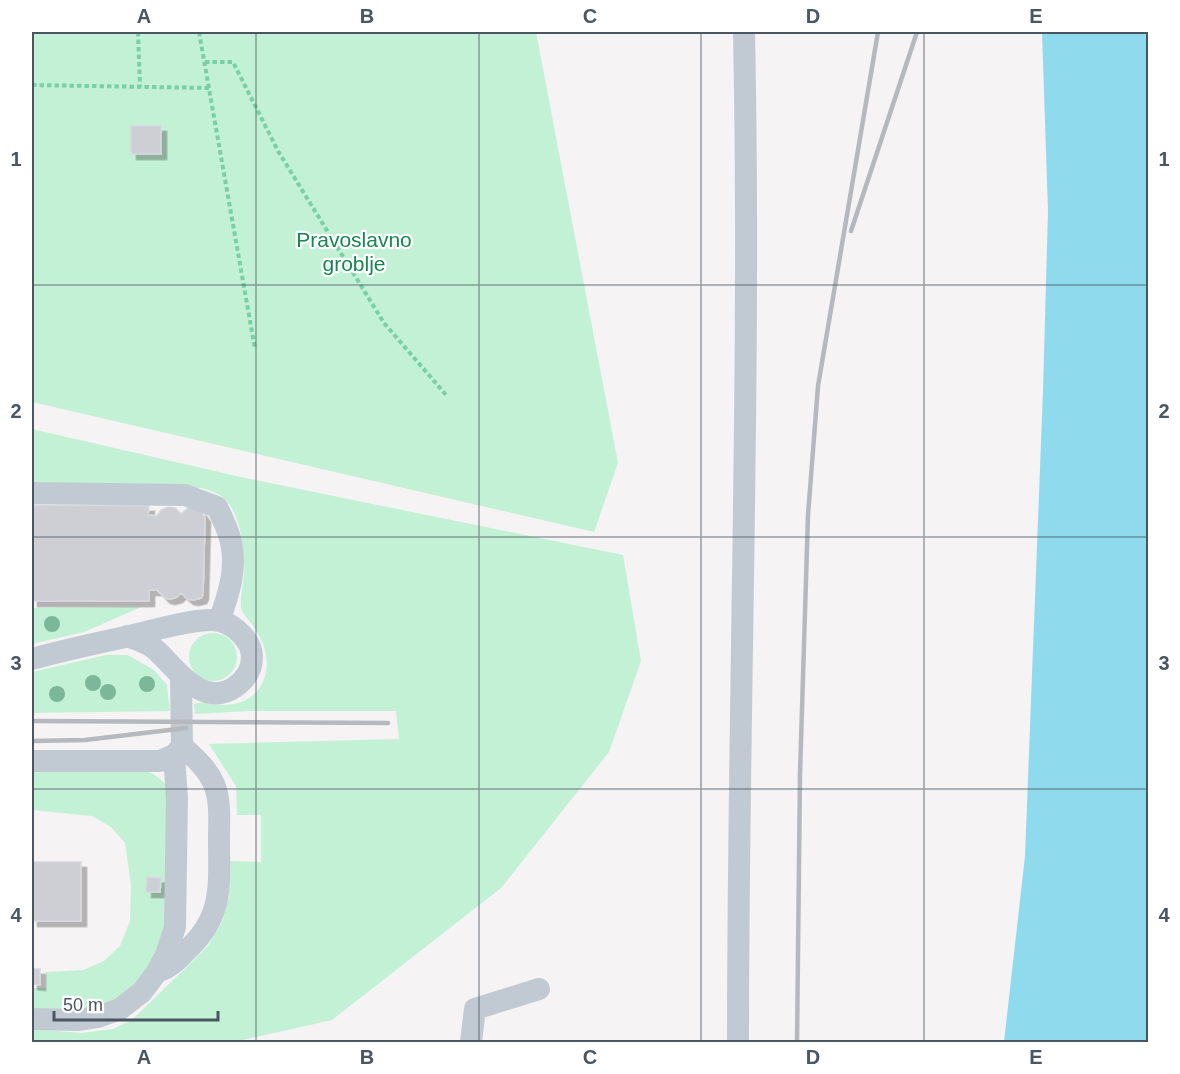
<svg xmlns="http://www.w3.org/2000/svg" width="1180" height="1074" font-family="Arial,sans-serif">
<defs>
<filter id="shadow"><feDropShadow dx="5.5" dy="5.5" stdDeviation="0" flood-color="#0004"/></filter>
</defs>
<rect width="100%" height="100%" fill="#f5f3f3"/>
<path fill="#c3f1d5" d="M32,32H536L618,463L594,532L32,402Z
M32,429L245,478L623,555L641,661L609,752L501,888L332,1020L234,1042H32V1029L82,1033L113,1029L132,1020L208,946L223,920L229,896V861L261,862V815H237L236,786L209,744L399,739L396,711H249L195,714L194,704C200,702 205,703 212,704C229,707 247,704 258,690C273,670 267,645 253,626C249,620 242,614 241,607C240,597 243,586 244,575C245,554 242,521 229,504C222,494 212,491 202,488L32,485Z
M141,607L84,632L32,644V608Z
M189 657a24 24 0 1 1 48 0a24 24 0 1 1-48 0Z
M106,655H128L154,670L167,685L170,711L32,713V672Z
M32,766L139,769C154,773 162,778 170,791V926L137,989L97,1011L32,1013V988H46V972L83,970L104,961L120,946L130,921L131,885L125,843L111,827L92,816L32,810Z"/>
<path fill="#90daee" d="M1042,32H1148V1042H1004L1025,856L1043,391L1048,211Z"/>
<path fill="#cdcfd5" stroke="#d7d9de" stroke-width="1.5" filter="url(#shadow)" d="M131,126H161V154H131Z
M32,505L149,506L148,515L157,516L161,510L168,507L175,508L181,514L189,507L201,511L205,517L203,594L201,598L193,600L188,599L181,593L177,597L170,599L165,598L157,590H149V601H32Z
M32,862H81V921H32Z
M147,877L161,878L160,892H146Z
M32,969H40V985L32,984Z"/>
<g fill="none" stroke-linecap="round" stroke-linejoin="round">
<path stroke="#7ad0a6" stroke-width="4" stroke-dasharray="4.5 3" stroke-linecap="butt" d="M138,32L140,86
M199,32L255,349
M205,62H233L278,151L384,323L447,396
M32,85L210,88"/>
<path stroke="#c1cad2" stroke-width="22" d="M32,493L185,495L217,507C222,517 227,528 230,538C238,566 229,594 219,621
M32,659C64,650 97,643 130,636C151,631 201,616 220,621C235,625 252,641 252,657C252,670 245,680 235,687C202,709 176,668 156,650C147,642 137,640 127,636
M32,761H160L174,755L182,746L181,677
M159,971C170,968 177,960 185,952C224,917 219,887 219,839C219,821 221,801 214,784C207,768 194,757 182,746
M32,1019L79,1020L98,1017L120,1009L142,992L157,972L166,955L175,927L177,799L174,755
M471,1042L475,1009L539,989
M738,1042C738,705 751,369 744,32"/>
<path stroke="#b5b8bd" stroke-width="4.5" d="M851,231L917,32
M32,721L388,723
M32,741L85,740L186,728
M797,1042L800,774L808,515L818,386L878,32"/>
</g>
<g fill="#7bb799">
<circle cx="52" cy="624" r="8"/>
<circle cx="93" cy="683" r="8"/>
<circle cx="147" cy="684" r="8"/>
<circle cx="108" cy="692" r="8"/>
<circle cx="57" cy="694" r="8"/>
</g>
<path fill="none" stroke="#4a5661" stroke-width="1.5" stroke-opacity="0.55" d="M256,32V1042M479,32V1042M701,32V1042M924,32V1042M32,285H1148M32,537H1148M32,789H1148"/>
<g text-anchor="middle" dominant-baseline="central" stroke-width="4.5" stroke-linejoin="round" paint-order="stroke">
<g font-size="21" fill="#17864f" stroke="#fff">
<text x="354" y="239">Pravoslavno<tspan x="354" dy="24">groblje</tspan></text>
</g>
</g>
<rect width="1180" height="1074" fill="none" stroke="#ffffff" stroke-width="66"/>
<path d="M54 1011v9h164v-9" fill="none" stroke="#4a5661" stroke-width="3"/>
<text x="63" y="1011" font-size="18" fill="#4a5661" stroke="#ffffff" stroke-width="4.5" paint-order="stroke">50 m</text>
<rect x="33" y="33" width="1114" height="1008" fill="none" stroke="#4a5661" stroke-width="2"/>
<g font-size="20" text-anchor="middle" font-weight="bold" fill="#4a5661">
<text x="144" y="23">A</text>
<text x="367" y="23">B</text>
<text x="590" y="23">C</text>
<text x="813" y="23">D</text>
<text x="1036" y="23">E</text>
<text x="16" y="166">1</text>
<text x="1164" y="166">1</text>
<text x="16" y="418">2</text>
<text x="1164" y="418">2</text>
<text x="16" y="670">3</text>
<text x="1164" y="670">3</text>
<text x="16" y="922">4</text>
<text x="1164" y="922">4</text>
<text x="144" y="1064">A</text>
<text x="367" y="1064">B</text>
<text x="590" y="1064">C</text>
<text x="813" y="1064">D</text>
<text x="1036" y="1064">E</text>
</g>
</svg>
